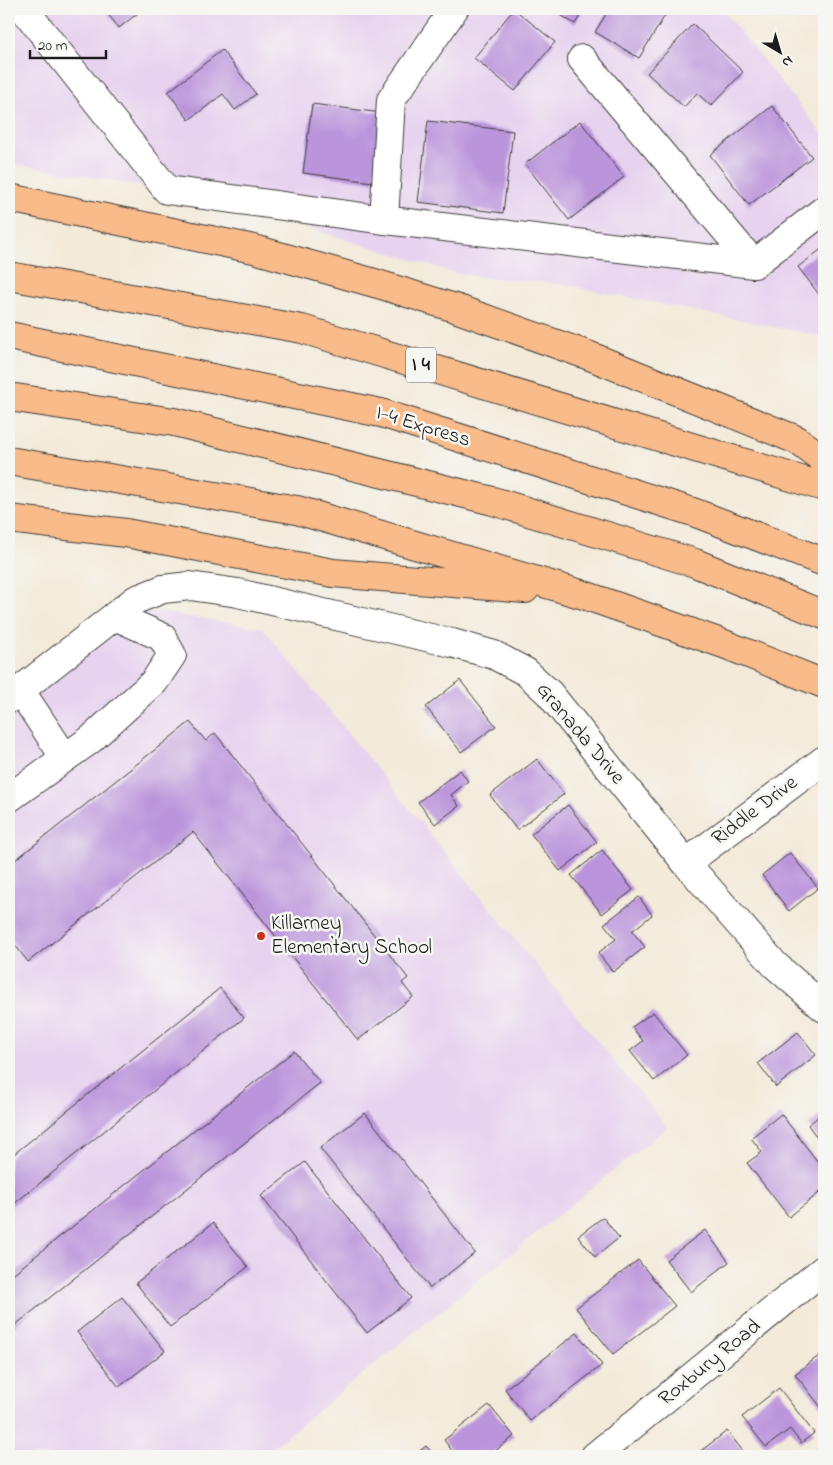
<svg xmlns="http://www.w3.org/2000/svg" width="833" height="1465" font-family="'Indie Flower',sans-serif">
<rect width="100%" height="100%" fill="#f6f6f2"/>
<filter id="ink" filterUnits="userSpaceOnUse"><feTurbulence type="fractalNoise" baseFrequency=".02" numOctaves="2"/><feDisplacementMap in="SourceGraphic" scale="10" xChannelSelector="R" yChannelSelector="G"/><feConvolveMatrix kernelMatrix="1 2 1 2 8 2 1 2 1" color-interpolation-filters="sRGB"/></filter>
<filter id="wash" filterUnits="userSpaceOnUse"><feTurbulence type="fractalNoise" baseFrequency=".0096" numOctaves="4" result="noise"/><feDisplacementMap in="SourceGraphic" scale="20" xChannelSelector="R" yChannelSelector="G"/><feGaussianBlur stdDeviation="1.12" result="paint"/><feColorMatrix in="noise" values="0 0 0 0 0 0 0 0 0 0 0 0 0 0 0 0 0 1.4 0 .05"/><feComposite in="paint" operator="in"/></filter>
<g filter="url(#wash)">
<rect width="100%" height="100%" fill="#f3ead9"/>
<path fill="#e7d2ef" d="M9,9H722L824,136V337L561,284L479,277L452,272L272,217L156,188L9,163Z
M140,609L263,628L667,1127L262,1456H9V715Z"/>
<g id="blocks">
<path fill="#bb95dc" d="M104,9H143L119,28Z
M514,9L555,42L515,91L474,58Z
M551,9H584L575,24Z
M609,9H669L639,58L595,32Z
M693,24L743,72L711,106L697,93L684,107L647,73Z
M222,50L256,94L235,110L223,94L189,120L168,92Z
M312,104L382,113L373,182L303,173Z
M772,106L812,157L749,205L710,155Z
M428,121L513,131L503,213L418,202Z
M580,121L624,177L569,220L525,164Z
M824,247V294L821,297L798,267Z
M460,680L496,726L461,752L426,707Z
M190,722L206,741L215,733L408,978L402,983L413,997L358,1040L193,832L28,962L9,937V865Z
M537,759L564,794L517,830L490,795Z
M460,770L468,781L451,795L459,806L435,824L418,802Z
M568,805L597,842L560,871L531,834Z
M602,850L633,890L602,914L571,875Z
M790,853L818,888L789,911L762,875Z
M639,897L652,915L632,931L645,947L613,972L598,953L616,939L604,924Z
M220,988L244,1018L9,1208V1158Z
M653,1012L687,1055L654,1081L630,1051L643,1041L632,1027Z
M798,1032L816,1055L776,1087L758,1063Z
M294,1051L320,1083L9,1330V1277Z
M824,1112V1147L808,1125Z
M365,1113L475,1253L430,1288L320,1148Z
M781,1114L824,1170V1189L789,1217L747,1163L762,1152L751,1138Z
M305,1162L411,1298L367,1333L261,1196Z
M603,1217L619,1238L595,1257L578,1236Z
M213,1223L248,1267L170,1327L136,1283Z
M705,1230L729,1262L691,1292L666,1260Z
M638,1260L675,1306L613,1354L576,1308Z
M122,1297L165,1351L119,1387L77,1332Z
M577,1333L602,1365L530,1421L505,1389Z
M824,1352V1405L821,1407L795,1374Z
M779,1388L814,1433L801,1443L790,1429L766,1447L742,1417Z
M489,1405L514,1436L489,1456H456L444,1440Z
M727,1431L747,1456H694Z
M426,1446L435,1456H413Z"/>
</g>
</g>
<g filter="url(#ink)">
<use href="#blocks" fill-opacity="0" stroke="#3c3b38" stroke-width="1"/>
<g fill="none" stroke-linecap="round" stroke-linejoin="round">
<defs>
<path id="minor" d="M24,9L167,190L384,220L754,264L824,210
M582,59L754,264
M384,220L391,100L454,9
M20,690L65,758
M9,699L135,600L163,589L190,586L238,593L452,643L494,655L526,672L549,693L686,863L775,965L824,1008
M9,798L90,740L154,682L172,655L162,637L115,616
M686,863L824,760
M595,1456L824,1269"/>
<path id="highway" d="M9,198L254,249L378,284L455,308L590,356L797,440L824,460
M9,276L302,329L824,487
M9,336L381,413L693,512L824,562
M9,397L174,422L493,501L695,563L824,615
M9,461L297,510L584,595L724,644L824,684
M9,519L126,533L333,573L525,589"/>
</defs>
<use href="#minor" stroke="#3c3b38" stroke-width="30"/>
<use href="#highway" stroke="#3c3b38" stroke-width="30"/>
<use href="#minor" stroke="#fff" stroke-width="28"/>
<use href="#highway" stroke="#fabb8b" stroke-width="28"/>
</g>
</g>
<circle fill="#c8321e" stroke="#f6f6f2" stroke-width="2" cx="261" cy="936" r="5"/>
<g text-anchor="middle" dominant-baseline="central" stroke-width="5" stroke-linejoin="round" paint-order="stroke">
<rect fill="#f6f6f2" stroke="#5d5d5c" stroke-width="1" x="406" y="347.5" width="30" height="35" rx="4"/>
<g font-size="20" font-weight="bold" fill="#1c1c1c">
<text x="421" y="365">I 4</text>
</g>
<g font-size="21" fill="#1c1c1c" stroke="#f6f6f2">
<text transform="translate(423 427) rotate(17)">I-4 Express</text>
<text transform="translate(580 734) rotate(50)">Granada Drive</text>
<text transform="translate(755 811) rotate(-37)">Riddle Drive</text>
<text transform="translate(710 1363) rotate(-39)">Roxbury Road</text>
</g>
<g font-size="21" fill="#1c1c1c" stroke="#f6f6f2" text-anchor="start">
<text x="271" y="924">Killarney<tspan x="271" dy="24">Elementary School</tspan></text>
</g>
</g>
<rect width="833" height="1465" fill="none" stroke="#f6f6f2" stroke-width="30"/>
<g transform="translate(780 52) rotate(142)" stroke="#f6f6f2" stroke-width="4" paint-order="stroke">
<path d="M0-4L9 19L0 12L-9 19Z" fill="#1c1c1c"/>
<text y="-8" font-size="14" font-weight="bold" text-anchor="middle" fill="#1c1c1c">N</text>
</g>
<path d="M30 50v8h76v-8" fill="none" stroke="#1c1c1c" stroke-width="2.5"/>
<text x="38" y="50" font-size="15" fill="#1c1c1c" stroke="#f6f6f2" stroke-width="4" paint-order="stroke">20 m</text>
</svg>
